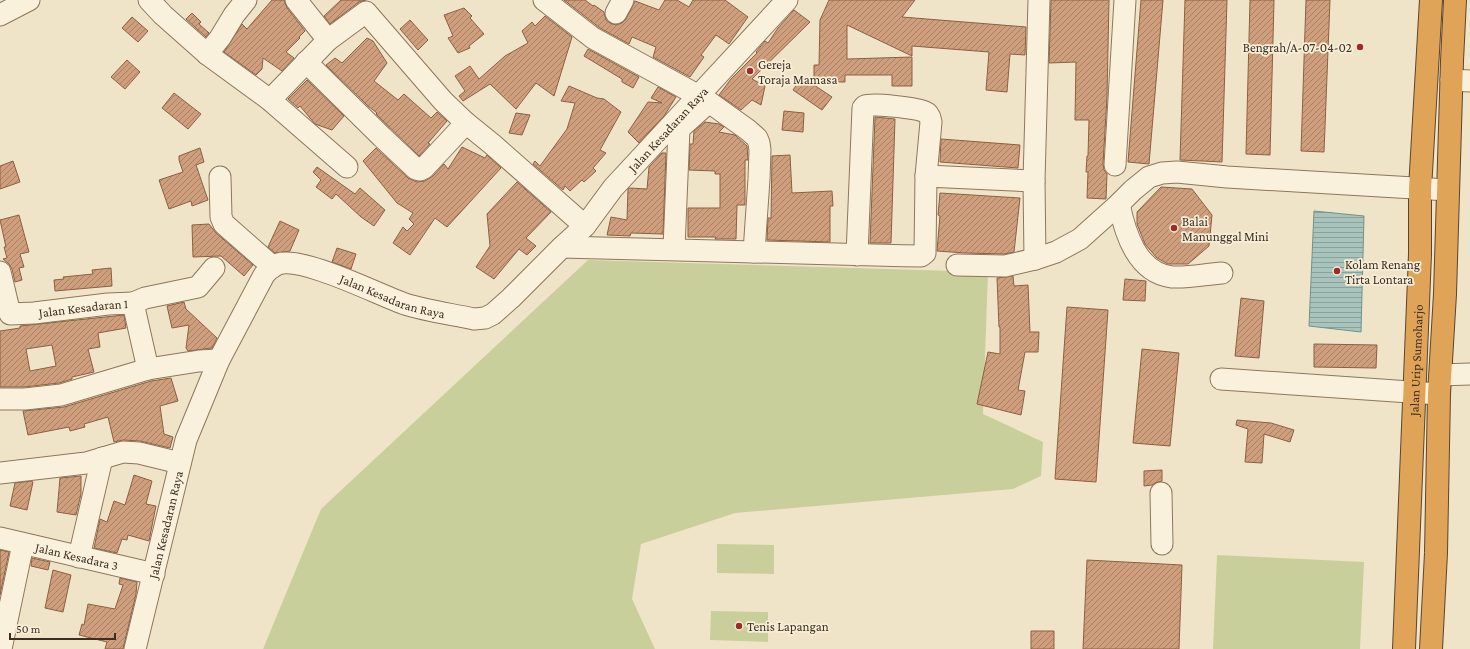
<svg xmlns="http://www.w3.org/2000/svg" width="1470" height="649" font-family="'Crimson Pro',serif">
<defs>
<pattern id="water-rules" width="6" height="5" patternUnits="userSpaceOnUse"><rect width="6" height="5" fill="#a9c4bc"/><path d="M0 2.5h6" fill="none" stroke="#8ba098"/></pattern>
<pattern id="building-hatch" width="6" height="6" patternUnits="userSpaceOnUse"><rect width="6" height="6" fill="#cf9f7d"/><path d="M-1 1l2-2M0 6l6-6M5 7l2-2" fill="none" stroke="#a98266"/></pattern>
</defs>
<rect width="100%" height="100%" fill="#f0e4c8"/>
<path fill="#c9cf9b" d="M588,260L988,272L983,414L1043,442L1041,476L1013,489L735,513L641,544L632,599L655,649H263L321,509Z
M717,544L774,545V574L717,573Z
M1217,555L1364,562L1360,649H1213Z
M711,611L768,612V642L710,640Z"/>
<path fill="url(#water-rules)" stroke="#6f938a" d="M1314,211L1364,216L1361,332L1309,326Z"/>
<path fill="url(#building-hatch)" stroke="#8d5f41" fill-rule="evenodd" d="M272,0H284L287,8L305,31L299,37L300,38L286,52L294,58L282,71L263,58L262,69L256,75L224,52L242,24L247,29Z
M341,0H366L359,2L330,24L324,16Z
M564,0H585L593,6L594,5L604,12L606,20L610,23L616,25L622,23L626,19L635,1L659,10L665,0H677L689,7L693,0H725L748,17L729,44L716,35L701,55L704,57L690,77L653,57L656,47L632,37L629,44L600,28Z
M829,0H915L902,17L1026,27L1025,55L1010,54L1007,92L986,90L989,52L912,46V56L847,25V59L912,57V86H892V75H845V82H814V65H819L820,20Z
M1051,0H1109L1107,97L1103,164L1104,170L1107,174L1106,199L1087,198L1088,172H1086L1087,156H1088L1089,120H1075L1076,62L1049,63Z
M1141,0H1163L1149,164L1128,162Z
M1185,0H1227L1222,162L1180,160Z
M1250,0H1274L1270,155L1246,154Z
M1306,0H1330L1324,152L1301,151Z
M464,8L472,16L470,18L484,34L469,46L470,48L458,53L448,38L453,36L444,15Z
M794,10L810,22L752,79L765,86L761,105L752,100L741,110L719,95L731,79L757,53L756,52L765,41L768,43L778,28Z
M192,13L201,22L199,24L209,33L206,37L186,19Z
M545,16L572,37L554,96L536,83L516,109L490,84L463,101L459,96L465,91L455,76L470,66L479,79L505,56L528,43L522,31L532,22L535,26Z
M132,17L148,31L138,42L122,28Z
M410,20L428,40L418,50L400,29Z
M367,38L373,41L387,63L374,81L398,100L404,94L431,118L437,112L447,121L428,143L430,144L419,156L376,114L377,113L368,106L326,65L335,58L342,63Z
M588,49L639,77L633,88L622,82V79L584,56Z
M127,60L140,72L125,89L111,77Z
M802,77L832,97L822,110L793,90Z
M307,80L344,116L332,130L315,124L300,106L298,108L288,99Z
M569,86L597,98L604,99L621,112L600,150L606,153L593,168L596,171L584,182L582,180L570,191L565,186L563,190L533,164L535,161L540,166L567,129L575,103L561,101Z
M658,87L676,97L664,116L639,143L628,132L648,102L662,103L651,98Z
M174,93L201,114L188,129L162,108Z
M784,111L804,113L803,132L782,130Z
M516,113L530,115L522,135L509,133Z
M875,117L895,119L891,243H870Z
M705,122L719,124L724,127L719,132L735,135L747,146L748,160H745V205H737L736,239H715L716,237H688V208H720V174H715V171L689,170L690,144H693L694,131Z
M941,139L1020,145L1018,168L940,162Z
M462,147L485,158L487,155L501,168L447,227L435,218L410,255L393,243L403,227L407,231L414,224L409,219L413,213L397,203L363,161L376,148L408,178L417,182L425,181L433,176L444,164L448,169Z
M200,148L204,162L196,165L208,200L192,206L191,201L169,209L159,180L183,172L179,160V156Z
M662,153H666L663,234L631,233L630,236L607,235L611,217L627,220L628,189L630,188L647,189L649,167Z
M790,155L792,193L832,191L833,206H830V242L767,240L768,218H771L772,156Z
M13,161L20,182L0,189V166Z
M317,167L355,194L360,188L385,210L374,226L361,217L336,194L332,199L316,187L321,180L313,172Z
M517,182L551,212L526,238L536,246L527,255L519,249L494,279L476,267L490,246L487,214Z
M1161,187L1192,189L1212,215L1209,246L1188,264H1168L1157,258L1145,244L1137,224V212Z
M940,193L1020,198L1014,252L1004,254L965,253L937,251L940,216L938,215Z
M19,215L29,252L20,254L24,267L19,268L22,280L15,282L12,269L9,264L3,259L7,258L4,247H6L0,220Z
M280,221L299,230L290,251L275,253L268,247Z
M209,224L216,233L253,265L244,276L221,256L193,257L192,225Z
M337,248L356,254L351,269L332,262Z
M111,268L112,286L55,291L54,280L64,279L63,277L93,274L92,270Z
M1013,276L1014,286L1028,285L1030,332H1039L1038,352H1025L1018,390L1025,391L1021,415L977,404L988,352L1000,354V327H999L997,278Z
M1125,279L1146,281L1145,301L1123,300Z
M1241,298L1264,301L1259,358L1235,356Z
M184,302L186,309L217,338L212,348L188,351L186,348L189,325L172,328L167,306Z
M1067,307L1108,310L1096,482L1055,479Z
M124,315L126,328L98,333L100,347L88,349L94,372L72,377V379L59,383L24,387H0V331L20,328V326ZM52,345L56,366L30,371L26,349Z
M1314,344L1377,345L1376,368L1314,367Z
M1142,349L1179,353L1170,446L1133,443Z
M171,378L178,401L160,406L164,434L173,437L170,448L140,441L123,440L114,442L108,417L84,424L85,427L70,431L69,427L28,435L23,411L64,407L151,381Z
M1237,420L1271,423L1294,430L1290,442L1264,434L1262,463L1245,462L1248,429L1236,425Z
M1162,470V481L1155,483L1152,485L1144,486V471Z
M134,475L152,481L146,504L156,506L149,541L128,535L127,540L122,539L117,553L94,548L100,519L107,522L114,501L125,505Z
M81,476V494L76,515L57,512L60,478Z
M31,481L33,482L27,510L10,506L15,483Z
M0,550L9,552L0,595Z
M32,558L50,562L48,570L31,566Z
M1087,560L1182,565L1179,649H1083Z
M53,570L71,575L63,612L45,608Z
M120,578L137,582L136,594L123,649H105L107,642L79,635L82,624L84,625L88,604L115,609L123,585L119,584Z
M1031,631H1054V649H1031Z"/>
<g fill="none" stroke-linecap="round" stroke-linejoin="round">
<defs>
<g id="minor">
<path d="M149,0L163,15L207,54L270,100L347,167"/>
<path d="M296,0L328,40"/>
<path d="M544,0L593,38L699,96"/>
<path d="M1039,0L1034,181L1035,259L1056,252L1080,239L1119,204L1133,190L1149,177L1162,173L1177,172L1227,177L1448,190"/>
<path d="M616,13L623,0"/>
<path d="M0,15L29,0"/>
<path d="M207,54L220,38L234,15L246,0"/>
<path d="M306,62L382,137L416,169L420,170L424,168L466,123"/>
<path d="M1451,80L1470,81"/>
<path d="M270,100L328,40L366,12L443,101L466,123L492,144L585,226"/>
<path d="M1115,165L1125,0"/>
<path d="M220,177L221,217L224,224L273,267"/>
<path d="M1119,204C1125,233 1137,273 1172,277C1189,278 1206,274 1222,273"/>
<path d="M562,247C681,249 801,254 921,256L925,253L926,176L1034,181"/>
<path d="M674,248L679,129L709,102L748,130L757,138L759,143L760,150L759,179L754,252"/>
<path d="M857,255L863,108L865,106C872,103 918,108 925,112C930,114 930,118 931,122L926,176"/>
<path d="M957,265L1005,266L1035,259"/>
<path id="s1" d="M0,272L10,314L34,313L108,304L133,303L148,369"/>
<path d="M133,303L145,298L198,287L214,268"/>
<path d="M1440,375L1470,374"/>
<path d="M1221,379L1439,394"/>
<path d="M0,399H25L61,395L148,369L199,361L219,360"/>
<path d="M0,473L86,463L123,452L139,453L180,463"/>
<path d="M1161,493L1162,544"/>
<path id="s2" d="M0,538L154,574"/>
<path d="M79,557L102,458"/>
<path d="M1,649L23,544"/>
<path id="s3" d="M135,649L186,440L219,360L264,275C268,270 273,266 278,264C303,256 379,295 405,304C427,311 451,314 474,319L485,318L493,314L511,298L562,247L585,226L613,188L787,0"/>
</g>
<g id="highway">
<path id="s4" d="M1404,649L1420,254V189L1431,0"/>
<path d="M1431,649L1436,553L1439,394L1445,294L1452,61L1455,0"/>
</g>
</defs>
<use href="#minor" stroke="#8d765c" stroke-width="23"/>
<use href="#highway" stroke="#5b4430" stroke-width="24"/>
<use href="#minor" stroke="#faf1dc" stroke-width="21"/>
<use href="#highway" stroke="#e0a458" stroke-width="22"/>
</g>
<g fill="#9e2a2b" stroke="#f7eed8" stroke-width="1.5">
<circle cx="1360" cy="47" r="4"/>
<circle cx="750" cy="71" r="4"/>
<circle cx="1174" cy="228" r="4"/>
<circle cx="1337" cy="271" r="4"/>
<circle cx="739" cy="626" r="4"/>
</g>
<g text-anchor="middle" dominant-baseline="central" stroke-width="3.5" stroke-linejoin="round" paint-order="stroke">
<g font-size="13" fill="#3d2e20" stroke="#f7eed8" text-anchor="start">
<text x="1352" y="47" text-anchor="end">Bengrah/A-07-04-02</text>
<text x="758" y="64">Gereja<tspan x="758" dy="15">Toraja Mamasa</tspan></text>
<text x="1182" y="221">Balai<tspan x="1182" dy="15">Manunggal Mini</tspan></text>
<text x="1345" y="264">Kolam Renang<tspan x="1345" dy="15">Tirta Lontara</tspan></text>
<text x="747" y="626">Tenis Lapangan</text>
</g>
<g font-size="13" fill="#3d2e20" stroke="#f7eed8">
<text stroke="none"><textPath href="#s3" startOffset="896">Jalan Kesadaran Raya</textPath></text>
<text stroke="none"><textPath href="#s3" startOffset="536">Jalan Kesadaran Raya</textPath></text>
<text stroke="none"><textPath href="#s1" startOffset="117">Jalan Kesadaran 1</textPath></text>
<text stroke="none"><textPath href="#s4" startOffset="289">Jalan Urip Sumoharjo</textPath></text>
<text stroke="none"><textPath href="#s3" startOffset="128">Jalan Kesadaran Raya</textPath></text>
<text stroke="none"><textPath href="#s2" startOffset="79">Jalan Kesadara 3</textPath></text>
</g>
</g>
<path d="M10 633v6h105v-6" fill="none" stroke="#3d2e20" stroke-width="2"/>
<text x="16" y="633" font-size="12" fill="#3d2e20" stroke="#f7eed8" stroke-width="3" paint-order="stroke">50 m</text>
</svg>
